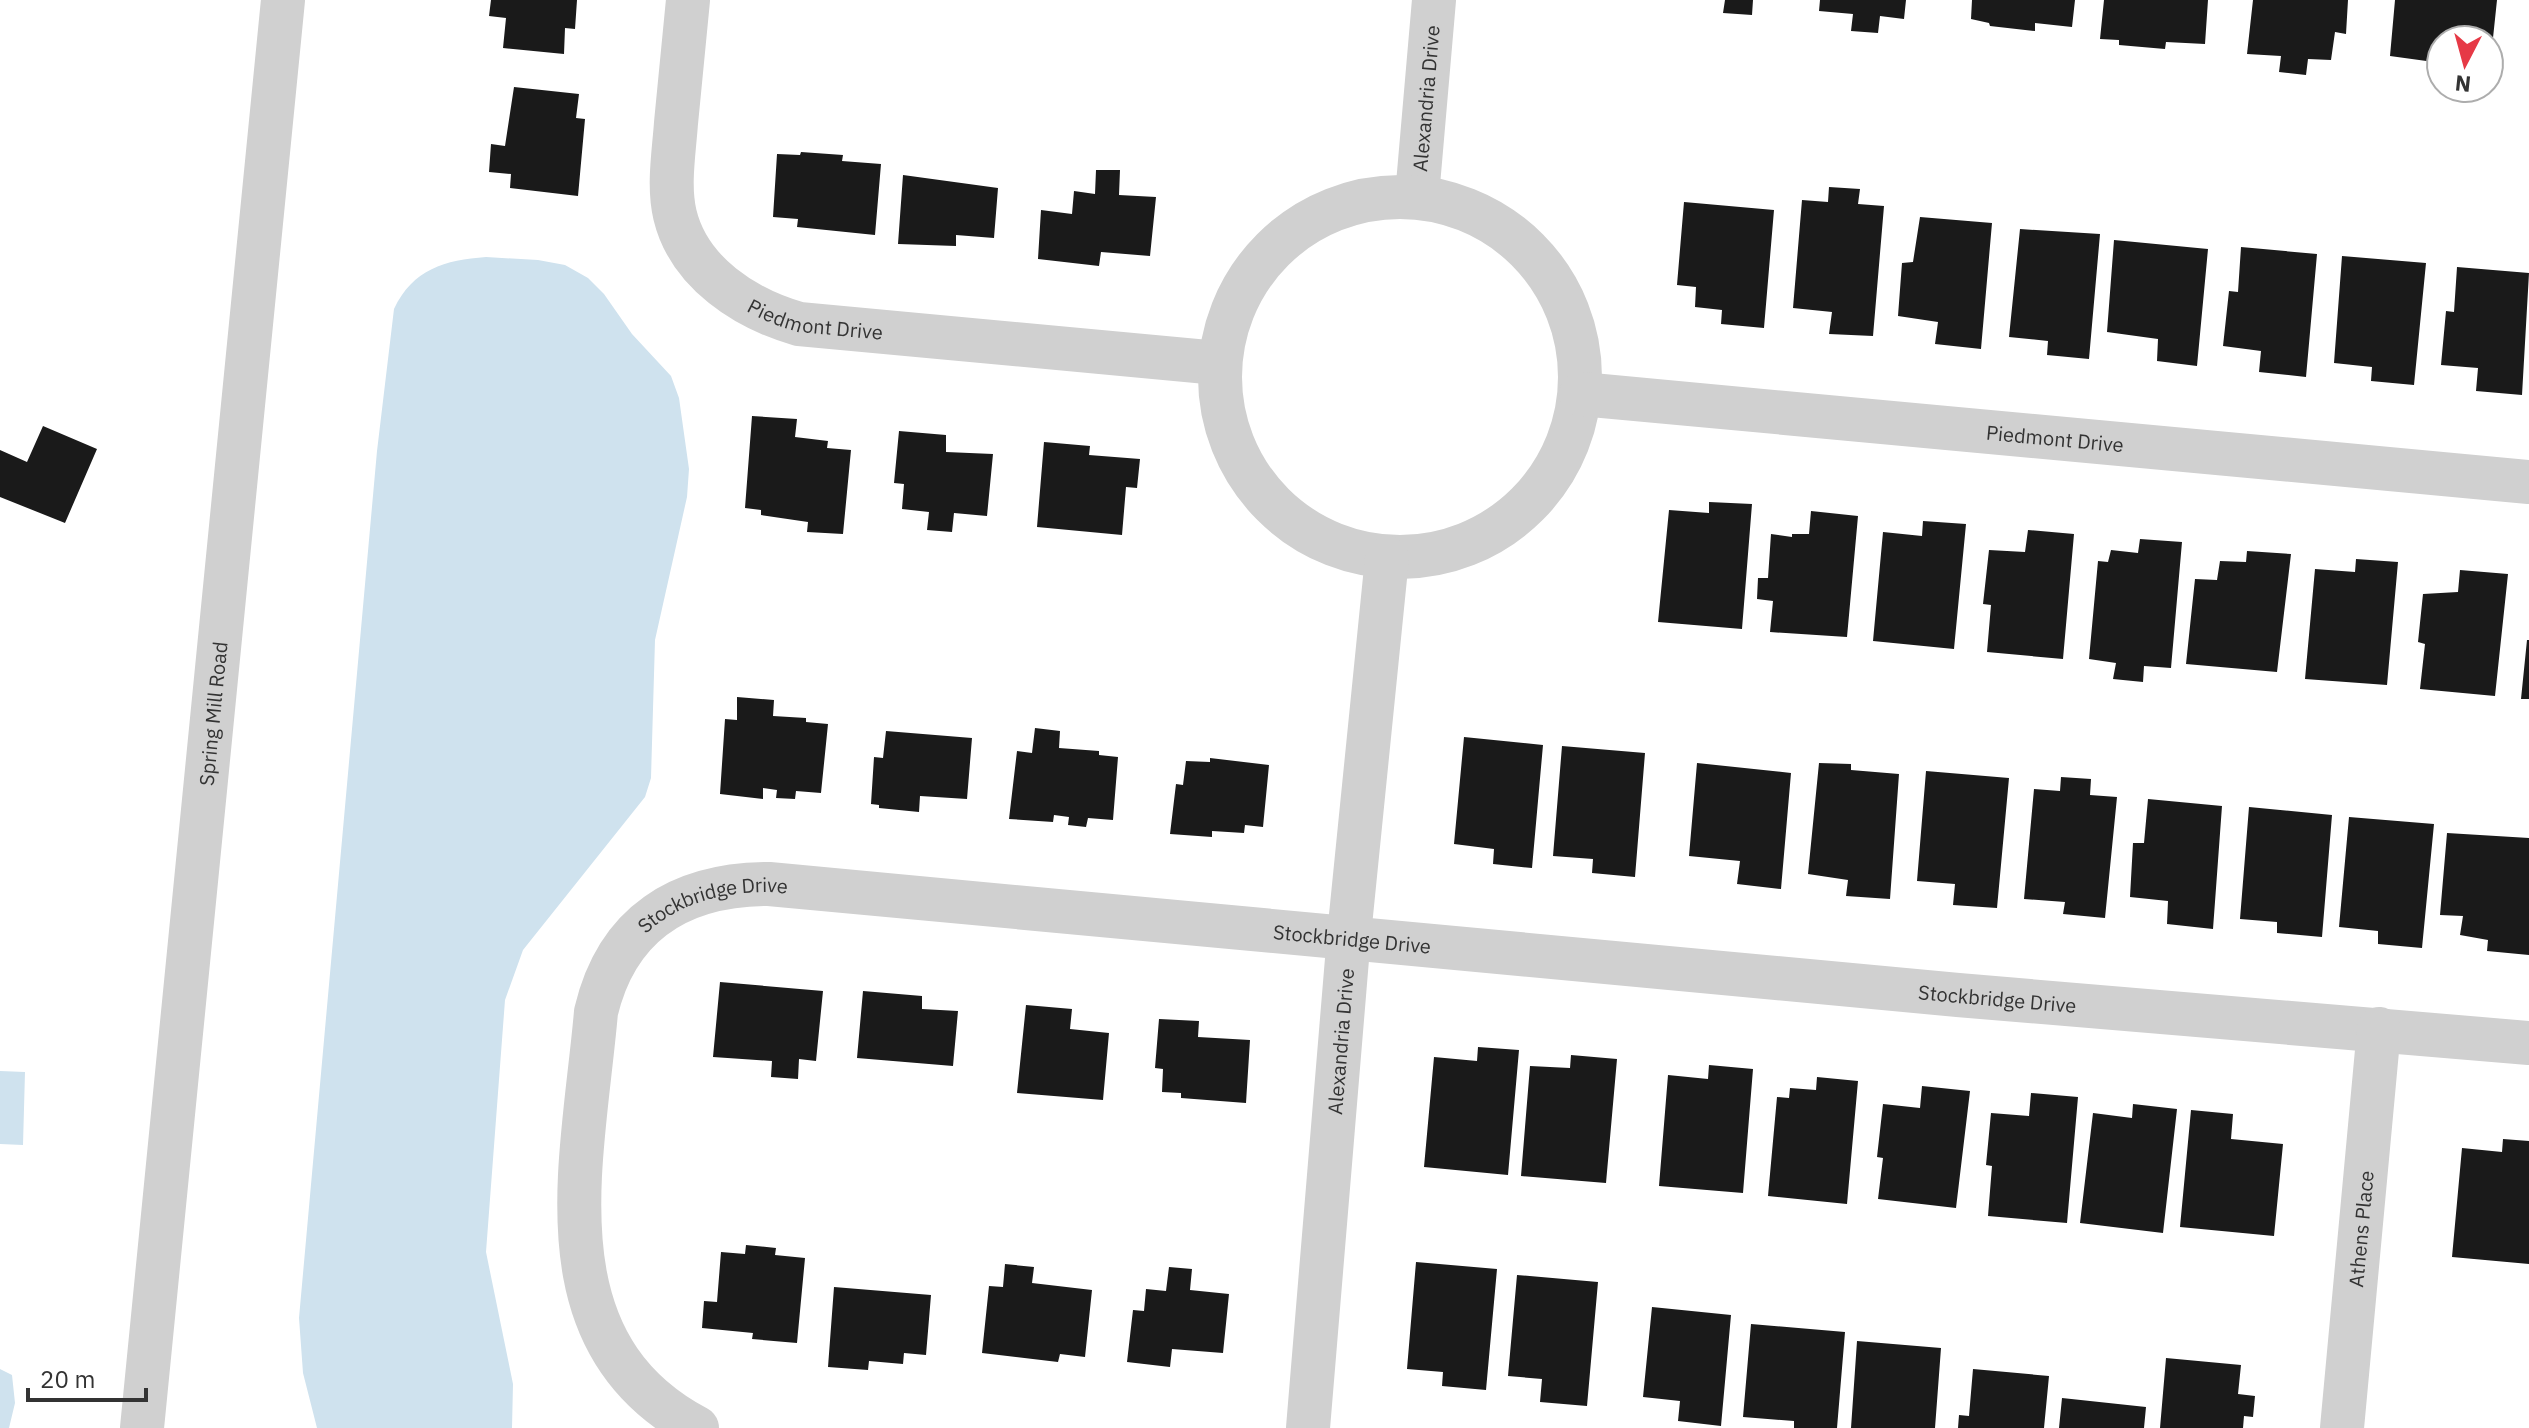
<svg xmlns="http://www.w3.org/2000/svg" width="2529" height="1428" font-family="'IBM Plex Sans',sans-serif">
<rect width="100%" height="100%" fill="#fff"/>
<path fill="#cfe2ee" d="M486,257L538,260L565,265L588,278L604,294L632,334L671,376L679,398L689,469L687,497L655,640L651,778L645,797L523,950L505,1000L486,1252L513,1384L512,1428H317L303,1373L299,1318L377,451L394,309C413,269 445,260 486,257Z
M0,1071L25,1072L23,1145L0,1144Z
M0,1369L12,1375L15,1403L9,1428H0Z"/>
<path fill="#1a1a1a" d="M491,0H577L575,29L565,28L564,54L503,48L506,18L489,16Z
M1725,0H1753L1752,15L1723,13Z
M1820,0H1906L1904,19L1880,16L1878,33L1851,31L1853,14L1819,11Z
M1972,0H2075L2072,27L2035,23V31L1990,26L1989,23L1971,19Z
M2104,0H2208L2205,44L2166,42L2165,49L2119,45V40L2100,39Z
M2253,0H2348L2346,34L2335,32L2331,60L2308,59L2306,75L2279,72L2281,56L2247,54Z
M2395,0H2497L2491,57L2489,40H2441V63L2390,56Z
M514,87L579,94L576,118L585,119L578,196L510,188L511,174L489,172L491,144L505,146Z
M801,152L843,155L842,161L881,164L875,235L797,227L798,219L773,217L777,154L800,155Z
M1096,170H1120L1119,195L1156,197L1150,256L1101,252L1099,266L1038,259L1041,210L1072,214L1074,191L1095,194Z
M903,175L998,188L994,238L956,235V246L898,244Z
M1829,187L1860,189L1858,204L1884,206L1873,336L1829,334L1832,312L1793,308L1802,200L1828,202Z
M1684,202L1774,210L1764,328L1721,324L1722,310L1695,307L1696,287L1677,285Z
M1920,217L1992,223L1981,349L1935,344L1938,322L1898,316L1902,263L1913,262Z
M2020,229L2100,234L2089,359L2047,355L2048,341L2009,337Z
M2114,240L2208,249L2197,366L2157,361L2158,339L2107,332Z
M2241,247L2317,254L2306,377L2259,372L2261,351L2223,346L2229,291L2238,292Z
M2342,256L2426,263L2414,385L2371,381L2372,367L2334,363Z
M2457,267L2529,273L2522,395L2476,391L2478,368L2441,365L2446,311L2454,312Z
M752,416L797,419L795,437L828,441L827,448L851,450L843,534L807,532L808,522L761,515V510L745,508Z
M43,426L97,449L65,523L0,497V450L27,462Z
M899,431L946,435V452L993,454L987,516L954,513L952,532L927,530L929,512L902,509L904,484L894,483Z
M1044,442L1090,446L1089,455L1140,459L1137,488L1126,487L1122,535L1037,527Z
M1709,502L1752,504L1742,629L1658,622L1669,510L1709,513Z
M1811,511L1858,516L1847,637L1770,632L1773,601L1757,599L1758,578H1768L1771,534L1792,537V534H1809Z
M1923,521L1966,524L1954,649L1873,641L1883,532L1922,536Z
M2028,530L2074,534L2063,659L1987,652L1991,605L1983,604L1989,550L2025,552Z
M2140,539L2182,542L2171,668L2144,666L2143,682L2113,679L2116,663L2089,659L2098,561L2108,562L2111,550L2138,553Z
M2247,551L2291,554L2277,672L2186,664L2195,579L2217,580L2220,561L2246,562Z
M2356,559L2398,562L2387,685L2305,679L2315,569L2355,572Z
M2460,570L2508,574L2495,696L2420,689L2425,644L2418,642L2423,594L2458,592Z
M2527,640H2529V699H2521Z
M737,697L774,700L773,716L806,718V722L828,724L821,793L796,791L795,799L776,798L777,790L763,788V799L720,794L725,719L737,720Z
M1035,728L1060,731L1059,748L1099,751V755L1118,757L1113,820L1088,818L1086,827L1068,825L1069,817L1054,815L1053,822L1009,819L1017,751L1032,753Z
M886,731L972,738L967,799L920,796L919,812L879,808V805L871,804L874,757L883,758Z
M1464,737L1543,745L1532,868L1493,864L1494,849L1454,844Z
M1562,746L1645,753L1635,877L1592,873L1593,859L1553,856Z
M1210,758L1269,765L1263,827L1245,825L1244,833L1212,831V837L1170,834L1176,784L1183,785L1186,761L1210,762Z
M1697,763L1791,773L1781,889L1737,884L1740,861L1689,856Z
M1819,763L1851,764V770L1899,774L1890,899L1846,896L1848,880L1808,874Z
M1926,771L2009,778L1997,908L1953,905L1955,884L1917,881Z
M2061,777L2091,779L2090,795L2117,797L2105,918L2063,914L2065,902L2024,899L2034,789L2060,791Z
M2148,799L2222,806L2213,929L2167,924L2168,901L2130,897L2133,843H2144Z
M2249,807L2332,815L2322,937L2277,933V922L2240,919Z
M2349,817L2434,824L2422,948L2378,944V931L2339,927Z
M2447,833L2529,838V955L2487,951L2488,940L2460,935L2463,916L2440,915Z
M720,982L823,991L816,1061L799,1059L798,1079L771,1077L772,1061L713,1057Z
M863,991L922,996V1009L958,1011L953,1066L857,1058Z
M1026,1005L1072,1009L1070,1029L1109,1033L1103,1100L1017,1093Z
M1159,1019L1199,1021L1198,1037L1250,1040L1246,1103L1181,1098V1093L1162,1092L1163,1069L1155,1068Z
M1478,1047L1519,1050L1508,1175L1424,1167L1434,1057L1477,1061Z
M1571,1055L1617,1059L1606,1183L1521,1176L1530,1066L1570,1068Z
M1709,1065L1753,1069L1743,1193L1659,1186L1668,1075L1708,1079Z
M1817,1077L1858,1081L1847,1204L1768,1196L1777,1097L1789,1098L1790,1088L1816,1090Z
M1922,1086L1970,1091L1956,1208L1878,1199L1883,1158L1877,1157L1883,1104L1920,1108Z
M2031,1093L2078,1097L2067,1223L1988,1216L1992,1166L1986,1165L1991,1113L2029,1116Z
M2133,1104L2177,1109L2163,1233L2080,1223L2093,1113L2132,1118Z
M2191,1110L2233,1114L2231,1139L2283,1144L2274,1236L2180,1227Z
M2503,1139L2529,1141V1264L2452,1257L2462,1148L2502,1152Z
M746,1245L776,1248L775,1255L805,1258L797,1343L752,1339L753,1333L702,1328L704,1301L717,1302L721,1252L745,1254Z
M1416,1262L1497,1269L1486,1390L1442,1386L1443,1372L1407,1369Z
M1005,1264L1034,1267L1032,1283L1092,1290L1085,1357L1060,1354L1058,1362L982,1353L989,1286L1003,1287Z
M1169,1267L1192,1269L1190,1290L1229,1294L1223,1353L1172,1349L1170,1367L1127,1362L1133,1310L1144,1311L1146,1289L1166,1291Z
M1517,1275L1598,1282L1587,1406L1540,1402L1542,1379L1508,1376Z
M834,1287L931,1295L926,1355L904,1353L903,1364L869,1361L868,1370L828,1367Z
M1652,1307L1731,1315L1721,1426L1678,1421L1680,1401L1643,1397Z
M1751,1324L1845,1332L1837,1428H1794V1421L1743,1417Z
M1857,1341L1941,1348L1935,1428H1851Z
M2166,1358L2241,1365L2238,1394L2255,1396L2253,1417L2244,1416L2243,1428H2160Z
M1973,1369L2049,1376L2044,1428H1958L1959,1415L1969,1416Z
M2062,1398L2146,1407L2144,1428H2059Z"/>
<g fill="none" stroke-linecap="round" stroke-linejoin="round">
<g stroke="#d0d0d0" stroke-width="44">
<path id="s1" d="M688,0C684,41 680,82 676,123C674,152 668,186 675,215C689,273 746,309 799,324L1218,363"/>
<path id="s2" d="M1417,196L1434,0"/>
<circle cx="1400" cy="377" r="180"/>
<path id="s3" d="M1581,394L2529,482"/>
<path id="s4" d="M142,1428L283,0"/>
<path id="s5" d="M697,1428C535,1342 583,1162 596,1012C617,923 680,884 769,884L1958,995L2529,1043"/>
<path id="s6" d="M1308,1428L1349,935L1387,558"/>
<path id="s7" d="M2342,1428L2379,1029"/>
</g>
</g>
<g text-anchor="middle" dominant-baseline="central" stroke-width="8" stroke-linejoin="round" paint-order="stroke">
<g font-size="20" fill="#333" stroke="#fff">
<text stroke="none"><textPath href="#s2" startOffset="98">Alexandria Drive</textPath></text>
<text stroke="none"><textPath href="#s1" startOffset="404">Piedmont Drive</textPath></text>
<text stroke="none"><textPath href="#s3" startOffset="476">Piedmont Drive</textPath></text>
<text stroke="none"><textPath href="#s4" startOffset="718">Spring Mill Road</textPath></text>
<text stroke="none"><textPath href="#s5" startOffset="636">Stockbridge Drive</textPath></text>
<text stroke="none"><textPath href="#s5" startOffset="1282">Stockbridge Drive</textPath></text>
<text stroke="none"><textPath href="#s5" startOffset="1930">Stockbridge Drive</textPath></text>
<text stroke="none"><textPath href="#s6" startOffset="388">Alexandria Drive</textPath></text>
<text stroke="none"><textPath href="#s7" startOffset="200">Athens Place</textPath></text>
</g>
</g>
<g transform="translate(2465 64) rotate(186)"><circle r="38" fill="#ffffff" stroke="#adadad" stroke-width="2"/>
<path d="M0-6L14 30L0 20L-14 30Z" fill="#e63946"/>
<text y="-12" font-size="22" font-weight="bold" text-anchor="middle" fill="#333333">N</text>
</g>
<path d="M28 1388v12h118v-12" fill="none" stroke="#333333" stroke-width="4"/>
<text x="40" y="1388" font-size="24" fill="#333333" stroke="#ffffff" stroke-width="6" paint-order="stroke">20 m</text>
</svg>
